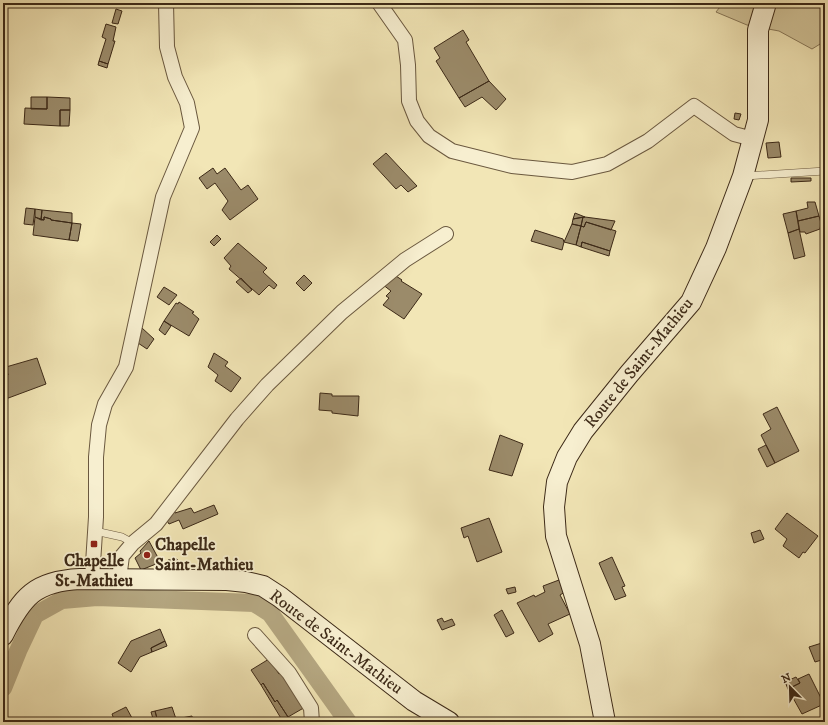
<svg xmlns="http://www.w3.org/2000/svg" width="828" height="725" font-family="'IM FELL DW Pica',serif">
<rect width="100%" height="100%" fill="#f2e6b6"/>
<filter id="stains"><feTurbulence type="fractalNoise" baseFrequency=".005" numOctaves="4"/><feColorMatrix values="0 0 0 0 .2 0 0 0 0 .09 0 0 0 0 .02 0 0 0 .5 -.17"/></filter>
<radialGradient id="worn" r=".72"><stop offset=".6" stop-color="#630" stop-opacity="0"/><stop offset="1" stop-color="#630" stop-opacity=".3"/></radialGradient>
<path fill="#d3c69b" stroke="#887859" d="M723,3H825V41L812,49L779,31L747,25L716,12Z"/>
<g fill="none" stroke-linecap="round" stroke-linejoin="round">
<path stroke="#b4a680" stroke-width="18" d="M3,688L18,651L35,615L62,600L97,597L254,603L270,613L348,722"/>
</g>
<path fill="#9b8b6a" stroke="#3c2917" d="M116,9L122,11L118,24L112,23Z
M106,24L116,27L113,41H115L108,64L99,61L106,39L102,37Z
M463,30L469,40L466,42L489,81L459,98L436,61L440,58L434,48Z
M99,61L108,64L107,68L98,65Z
M489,81L506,99L496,110L482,97L465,107L459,98Z
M31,97H47V109H31Z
M47,97L70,98V110H60V126L24,124L25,108L47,109Z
M60,110H70L69,126H60Z
M735,113L741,114L739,120L734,119Z
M779,142L781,157L768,158L766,143Z
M386,153L417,186L408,192L401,185L396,189L373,164Z
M213,168L217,174L225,168L241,190L248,185L258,199L230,220L222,210L228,201L215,183L207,189L199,178Z
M791,178H811V181L791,182Z
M807,202H815L819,216L798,221L796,211L808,208Z
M26,208L35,209L33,225L24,224Z
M35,209L42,210L41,220L35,217Z
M42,210L72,213V223L51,220V219L44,217V220H41Z
M796,211L799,229L788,233L783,214Z
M575,213L585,217L573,219Z
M819,216L821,223L820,229L806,234L805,232H800L798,221Z
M35,217L44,220V217L51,219V220L72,223L69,240L33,235Z
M583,217H585L615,221L611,230L586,222L584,227L581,226Z
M583,217L581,226L572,224L573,219Z
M586,222L616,231L610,251L582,242L581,247L576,245L581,226L584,227Z
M72,223L81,224L78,241L69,240Z
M572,224L581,226L576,245L564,242Z
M799,229L805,256L794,259L788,233Z
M535,230L563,239L564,242L562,250L531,241Z
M217,235L221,239L214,246L210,242Z
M582,242L610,251L609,256L581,247Z
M238,243L267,268L263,272L277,285L274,289L269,285L259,295L229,269L231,266L224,258Z
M393,274L402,280L401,281L422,294L404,319L383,305L389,298L386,296L391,291L382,284Z
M304,275L312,283L304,291L296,283Z
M241,278L252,290L248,293L236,282Z
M164,287L177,295L169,305L157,297Z
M179,302L194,312L192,313L199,319L189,336L164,321L176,303L178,304Z
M164,321L171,326L165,335L159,330Z
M142,328L154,339L147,349L138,343Z
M214,353L228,362L225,366L241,378L231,392L215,381L218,375L208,367Z
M37,358L46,384L3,400V377L8,375L6,367Z
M3,366L6,367L8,375L3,377Z
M320,393L332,394V396H359L358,416L332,413V411L319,410Z
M777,407L799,451L775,463L761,435L771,429L763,414Z
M500,435L523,444L512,476L489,470Z
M766,445L775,463L767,467L758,449Z
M214,505L218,514L183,529L179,520L169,524L166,519L174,509L175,513L191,508L194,513Z
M787,513L818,536L805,553L803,552L799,558L783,546L787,539L775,529Z
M489,518L502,552L477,562L468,536L464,538L461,528Z
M760,530L764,539L754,543L751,533Z
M149,541L163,567L159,569L156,564L141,570L135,558L141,553L140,551Z
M612,557L625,586L622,587L626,596L615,600L599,563Z
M177,559L178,564L168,565V560Z
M559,580L565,592L560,595L570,614L548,624L553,634L539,642L517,603L534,595L535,597L545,592L543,586Z
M515,587L516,592L508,594L506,589Z
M502,610L514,633L506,637L494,615Z
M442,618L444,622L452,619L455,625L442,630L437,620Z
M160,629L165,641L151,648L152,652L140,657L131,672L118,663L131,641Z
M165,641L167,646L152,652L151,648Z
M825,642V659L815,662L809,647Z
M269,659L279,674L282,672L307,706L288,717L277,700L275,702L263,683L261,685L251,670Z
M809,674L824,704L802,714L788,689L800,683L798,679Z
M796,677L800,683L788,689L785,682Z
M263,683L275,702L277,700L288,717L282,720L261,685Z
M126,707L132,718L124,722H115L112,714Z
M172,707L176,719L192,716L193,722H158L155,711Z
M155,711L158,722H154L151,712Z"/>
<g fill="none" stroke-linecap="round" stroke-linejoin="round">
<defs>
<path id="lane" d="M745,176L825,171
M95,531L122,537L133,543"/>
<path id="street" d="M379,3L405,40L408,65L409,101L417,121L429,136L452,151L512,166L572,172L607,164L648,141L694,106L734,134L753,139
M92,579L96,517V457L99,425L105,404L126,367L163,197L192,128L187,103L175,77L167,47L166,3
M119,579L122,556L133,543L156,524L237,419L267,385L342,312L405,260L446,234
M255,635L289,673L311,708L312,722"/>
<path id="secondary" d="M3,635C22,597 35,581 80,579L227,580L246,582L263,586L280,597L414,701L449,722
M605,722L590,644L556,536L554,507L557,482L567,457L583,431L629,374L691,302L716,248L743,176L758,120V30L766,3"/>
</defs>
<use href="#lane" stroke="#6a583f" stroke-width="8"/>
<use href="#street" stroke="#6a583f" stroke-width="16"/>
<use href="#secondary" stroke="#3c2917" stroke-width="22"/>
<use href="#lane" stroke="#f7efd0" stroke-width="7"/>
<use href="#street" stroke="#f7efd0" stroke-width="14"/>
<use href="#secondary" stroke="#f7efd0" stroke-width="20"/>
</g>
<g fill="#8f2418" stroke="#f7efd0" stroke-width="1.5">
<rect x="90" y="540" width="8" height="8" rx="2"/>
<circle cx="147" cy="555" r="4"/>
</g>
<g text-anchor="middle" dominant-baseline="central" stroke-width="3.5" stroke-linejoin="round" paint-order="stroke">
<g font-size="17" fill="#3c2917" stroke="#f7efd0">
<text transform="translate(639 363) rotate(-51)">Route de Saint-Mathieu</text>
<text transform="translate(336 642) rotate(37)">Route de Saint-Mathieu</text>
</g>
<g font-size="17" font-weight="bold" fill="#3c2917" stroke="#f7efd0" text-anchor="start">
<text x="155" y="545">Chapelle<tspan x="155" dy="20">Saint-Mathieu</tspan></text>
<text x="94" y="561" text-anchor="middle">Chapelle<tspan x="94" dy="20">St-Mathieu</tspan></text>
</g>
</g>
<rect width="828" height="725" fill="none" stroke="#f2e6b6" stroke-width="16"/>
<rect x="4" y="4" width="820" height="717" fill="none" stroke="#3c2917" stroke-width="2"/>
<rect x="8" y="8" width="812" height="709" fill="none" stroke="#3c2917"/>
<g transform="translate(790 687) rotate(337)" stroke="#f7efd0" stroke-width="3" paint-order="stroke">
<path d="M0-3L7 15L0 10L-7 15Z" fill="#3c2917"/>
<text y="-6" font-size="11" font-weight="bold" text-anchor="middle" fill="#3c2917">N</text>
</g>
<rect width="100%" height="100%" filter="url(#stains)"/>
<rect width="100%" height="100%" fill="url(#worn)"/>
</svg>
